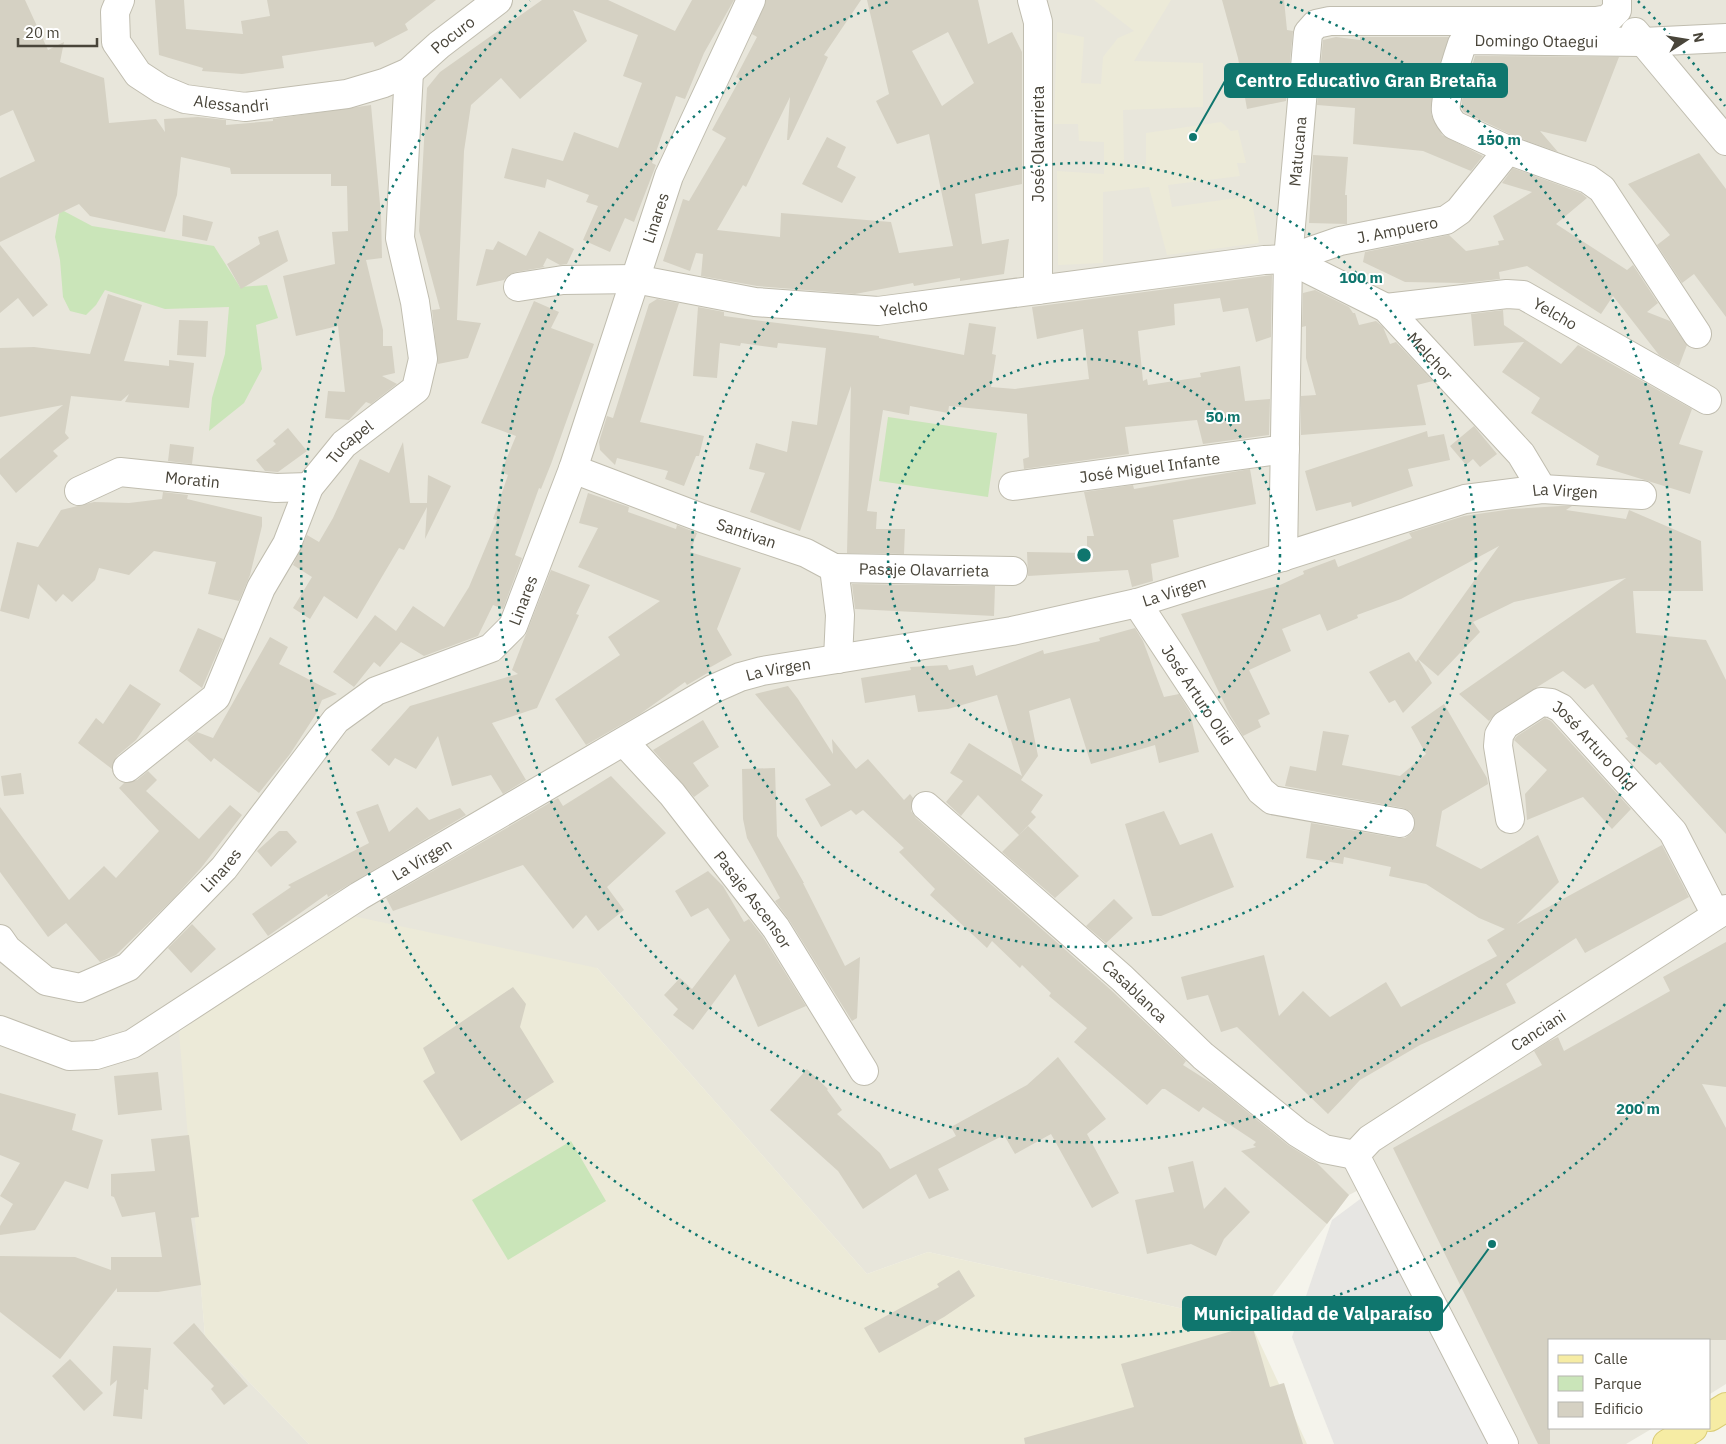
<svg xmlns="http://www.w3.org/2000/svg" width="1726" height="1444" font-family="'IBM Plex Sans',sans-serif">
<rect width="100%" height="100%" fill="#f5f4ec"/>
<path fill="#e8e6db" d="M0,0H1726V1384L1710,1394V1340H1550V1428H1653L1626,1444H1518L1370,1184L1349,1195L1251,1324L928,1252L867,1274L597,968L178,1002L205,1336L309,1444H0Z"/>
<path fill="#ecead8" d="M1094,0H1171L1134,61L1203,63V107L1123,110L1124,164L1146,165V133L1221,122L1231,131L1238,130L1246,163H1237L1240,176L1168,185L1172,207L1251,196L1259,243L1167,255L1149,187L1103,192V263L1058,265L1057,171L1104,174V142L1079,141L1078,124H1054L1057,32L1084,37L1081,83L1101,84L1103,57L1118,38L1134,31Z
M343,914L597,968L867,1274L928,1252L1251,1324L1307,1444H309L205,1336L179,1032Z"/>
<path fill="#cae5b9" d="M60,209L92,226L214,246L240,287L267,285L278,318L256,325L262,369L244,403L209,431L212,398L225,354L229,307L165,309L105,290L96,305L86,315L70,311L63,297L60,260L55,237Z
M888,417L997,433L988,497L879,481Z
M571,1141L606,1201L508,1260L472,1200Z"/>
<path fill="#e7e6e3" d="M1371,1191L1489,1444H1334L1292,1337L1332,1220Z"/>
<path fill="#d5d1c3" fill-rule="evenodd" d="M0,0H25L48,50L64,42L60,62L104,78L109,123L156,119L165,132L164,119L198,117L226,120V125L273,121V119L371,105L381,215L382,258L366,260L383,330V346H392L395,373L382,376L397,384L371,404L366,402L349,420L325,418L328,391L345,392L338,326L296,336L283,276L335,264L332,232L348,231L347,186H331V174H231L230,168L181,157L177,195L165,232L90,216L79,204L0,242V178L35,161L13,110L0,116Z
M155,0H184L186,29L243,34L241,21L270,16L267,0H436L405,24L408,30L375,47L373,42L282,56L284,68L242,74L202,71L203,68L159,55Z
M542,0H608L675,31L692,0H734L704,53L685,99L676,96L652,163L656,165L634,222L625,218L610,252L583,240L598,206L586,202L589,195L547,179L545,188L504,178L512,148L563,161L574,132L618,148L642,83L623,76L638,35L573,10L587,41L520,99L501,78L471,105L464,151L457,320L481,323L468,358L438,364L432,310L440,309L419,231L427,88L440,72Z
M766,0H861L824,55L828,57L789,140H787L790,97L746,187L743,185L717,230L780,237L781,213L891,222L899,253L953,246L929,134L897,144L876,101L889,94L867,0H978L988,44L1012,32L1022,52V184L975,194L982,244L1009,239L1004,274L960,281V278L914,286L913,283L855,294L757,286L701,276L703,254L696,253L690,271L663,261L683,199L689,201L726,138L712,130L740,79L736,77L757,37L752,34ZM948,32L974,83L942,106L912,51Z
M1222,0H1284L1287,30L1293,31L1286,101L1247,109L1238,58Z
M1336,37L1360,40V37H1449L1434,85L1431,114L1442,135L1483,156L1471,171L1423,151L1353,144L1355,108L1317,105L1323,40Z
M1475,56L1619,57L1586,142L1540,131L1558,152L1514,136L1464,112L1462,109V100Z
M827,137L846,147L837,167L856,177L842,203L802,184Z
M1699,153L1726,189V317L1694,274L1682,283L1657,245L1670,235L1628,184Z
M1313,155L1348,157L1345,195H1347V224L1309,223Z
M1513,168L1581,193L1587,198L1556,224L1627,270L1633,265L1658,303L1647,312L1670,321L1687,345L1679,366L1659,355L1613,296L1601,314L1527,266L1499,272L1500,279L1464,283L1405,282L1363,262L1365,252L1449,235L1466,251L1499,245L1498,241L1504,240L1493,216L1532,192L1502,183Z
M183,215L213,222L207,241L182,236Z
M278,230L288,261L241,289L227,264L260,244L258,237Z
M539,231L574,249L567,264L560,265L547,258L543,266L545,267L516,272L509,275L504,280L476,286L486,249L493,250L498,241L526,256Z
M0,245L48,305L33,317L18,298L0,313Z
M1272,275L1271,337L1256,342L1248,308L1223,312L1220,298L1174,304L1175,325L1138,331L1143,381L1147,379L1148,385L1201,377L1200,373L1240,366L1245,401L1270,399L1269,435L1203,444L1197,420L1125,427L1129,454L1024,469L1023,459L1029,457L1027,414L949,406L948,413L910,406L909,415L883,410L867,511L877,512L876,529H905L904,554L847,553L851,386L800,531L750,512L765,473L749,469L756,443L787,452L792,421L817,425L826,348L778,343L777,348L741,343L740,346L720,343L717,378L693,376L698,307L724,312V316L879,336V338L964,355L969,323L996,327L992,354L996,355L991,387L1015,389L1089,379L1083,329L1037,339L1032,307Z
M1315,290L1349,307L1353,313H1355L1359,325L1376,321L1383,327L1390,344L1396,342L1433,381L1417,385L1426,425L1301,435V396L1316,395L1306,358V326L1302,327L1303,293Z
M108,294L142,305L124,361L169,366V360L194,363L189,408L125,402L129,394L121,401L71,396L65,433L69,438L53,451L58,456L16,493L0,474V459L63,405L0,417V348L34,347L90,354Z
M657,299L679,303L640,422L704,436L699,456H696L684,486L665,479L668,471L617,458L615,465L600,450L599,442L607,416L613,418L649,304Z
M534,301L559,312L551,328L594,344L551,464L541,489L539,488L515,555L522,558L503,609L493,605L478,636L424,656L401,642L380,667L374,662L354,687L333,672L375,615L396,631L413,606L444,627L469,587L497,520L493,519L508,475L501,472L516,436L481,423Z
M1503,310L1504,325L1561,364L1578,345L1692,409L1679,444L1703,451L1690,494L1596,465L1599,456L1531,413L1540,398L1502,372L1524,342L1474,346L1471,314Z
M179,320L208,321L206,357L177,355Z
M1474,426L1497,454L1480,467L1473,459L1466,465L1450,446Z
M288,428L307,451L278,472L265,471L256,460L276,444L273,441Z
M1427,431L1428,437L1444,434L1450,460L1408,469L1413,486L1352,507L1351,502L1316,511L1305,471Z
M403,442L410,503H427L428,475L451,486L425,539L427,507L404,550L399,548L357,619L324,596L310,619L293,608L312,577L293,565L307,535L319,542L333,518L360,459L389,473Z
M170,444L194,447L192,464L168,461Z
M1250,469L1256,504L1173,520L1179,557L1151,564L1153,581L1132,587L1128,570L1028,576L1027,552L1087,553V536H1094L1084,492L1133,485L1134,489Z
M163,492L188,495L187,499L262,517V526L250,575L239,601L208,594L216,562L154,551L129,575L99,568L95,580L72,602L63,594L56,602L38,584L29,619L0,611L17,542L38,547L61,510L94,502L129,503L162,499Z
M588,493L629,507L628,512L676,529L677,525L697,533L690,552L741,568L717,629L732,655L709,668L711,671L687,685L685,682L640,714L586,745L555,699L620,655L608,637L660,601L578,567L598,528L579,523Z
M1561,506H1572L1566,510L1626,519L1629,510L1701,541L1703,591H1633L1636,633L1706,640L1726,680V834L1660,762L1656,765L1625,738L1628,737L1593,684L1585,689L1563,671L1497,712L1489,721L1459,694L1626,578L1514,602L1473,622L1480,632L1438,676L1418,659L1499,546L1401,599L1357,615L1358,618L1327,631L1320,614L1282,629L1291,651L1249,670L1270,714L1258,720L1261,727L1243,736L1230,715L1181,614L1280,585L1304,574L1303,571L1335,559L1338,567L1412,538L1409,533L1464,516L1512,509Z
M551,570L590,585L576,614L579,615L537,708L492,723L526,780L503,794L491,775L452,786L438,736L416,769L395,758L389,766L371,750L410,706L518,674L512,670Z
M852,584L995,586L994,616L855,609Z
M198,628L223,639L202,688L179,671Z
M1135,628L1143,641L1164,697L1179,694L1190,712L1199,752L1159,763L1155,745L1091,764L1070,698L1029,711L1038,756L1021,780L1043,795L1031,812L1036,817L1019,835L978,795L961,816L946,802L963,781L950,773L969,743L1022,776L997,695L948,709L918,712L915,695L865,703L861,678L911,670L910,667L947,665L949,670L973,665L976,676L1043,650L1044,654L1100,641L1099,638Z
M270,637L288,647L279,664L337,694L322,700L316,714L290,754L259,793L214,758L211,762L187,740L197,732L213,738Z
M1409,652L1416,662L1418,659L1432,683L1403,713L1395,700L1389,703L1369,672Z
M130,684L161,704L136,740L117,756L112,769L78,743L96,718L103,724Z
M788,686L798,699L833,754L832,739L856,769L868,759L904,800L910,794L913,798L911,811L916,818L1111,990L1186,1061L1183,1065L1213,1084L1288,1145L1317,1163L1349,1195L1327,1224L1241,1151L1256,1147L1253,1145L1256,1142L1203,1107L1199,1112L1165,1089H1162L1147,1105L1074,1042L1087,1028L1049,996L1051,993L1022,965L1020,968L992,941L987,948L930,895L935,889L899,852L904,848L863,810L856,815L851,810L821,827L805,799L831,785L755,694Z
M1444,704L1487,778L1488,784L1442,811L1436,846L1481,869L1538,835L1559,882L1517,924L1662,845L1689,897L1585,953L1576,938L1506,984L1516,1003L1420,1045L1360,1080L1328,1114L1237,1027L1221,1032L1208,995L1187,1000L1181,977L1264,955L1279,1016L1303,991L1330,1017L1386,982L1401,1007L1497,956L1487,940L1505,929L1479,918L1426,884L1389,876L1391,867L1344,857L1343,864L1306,858L1311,823L1397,838H1405L1412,833L1415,825L1414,817L1410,811L1403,808L1285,786L1290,766L1316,771L1323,731L1349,735L1342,765L1400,776L1426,754L1411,727Z
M1545,718L1551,721L1631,809L1612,829L1583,797L1527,820L1525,794L1547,770L1514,740L1517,736Z
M703,720L719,747L693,763L709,786L694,797L653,750Z
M775,768L777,836L804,883H803L845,966L860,957L857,1018L852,1021L789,920L775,901L780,898L747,838L743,819L742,769Z
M148,771L157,780L146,791L199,839L230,805L242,815L201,868L172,900L116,955L100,962L66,923L48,937L0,872V807L69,900L104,866L116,878L159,831L119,788L124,783L137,780Z
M21,773L24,794L4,796L1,776Z
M611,776L666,833L607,887L624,910L598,931L586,915L573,929L523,865L393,911L386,898L558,798L563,806Z
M378,804L389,832L417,807L429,820L460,808L466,815L328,897L327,894L268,936L252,914L291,887L288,885L369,843L356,812Z
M1164,811L1180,845L1212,833L1234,887L1161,916H1152L1125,824Z
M1028,826L1079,876L1055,898L1002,852Z
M279,831H287L297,842L271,867L257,851Z
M708,871L723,886L744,922L749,919L763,937L806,1006L758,1027L735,974L693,1030L673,1015L678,1009L664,995L680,978L692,989L730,940L708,908L691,917L675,891Z
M1114,899L1133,918L1106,943L1086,926Z
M192,924L216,949L191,973L168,948Z
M1726,942V1087L1702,1084L1726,1128V1340H1550V1444H1538L1393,1148L1542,1065L1534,1051L1548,1042L1558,1037L1564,1051L1670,991L1663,977Z
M513,987L526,1004L520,1027L554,1082L461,1141L423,1081L435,1073L423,1048Z
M1058,1057L1106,1119L1087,1134L1119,1193L1092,1208L1051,1134L1015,1154L1004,1135L938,1169L949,1190L929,1199L916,1174L863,1209L838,1171L770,1110L807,1069L828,1089L827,1090L842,1110L837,1114L880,1153L890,1169L956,1136L951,1127L1027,1085Z
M158,1072L162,1110L118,1115L114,1076Z
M0,1093L76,1114L72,1130L103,1140L88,1189L65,1181L35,1230L0,1235V1226L13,1204L0,1196L20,1163L0,1155Z
M189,1135L199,1217L191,1218L201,1285L158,1292H117V1288L60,1359L0,1312V1256L75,1257L111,1270V1257H162L155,1212L122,1217L114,1197L111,1196V1174L155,1171L151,1139Z
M1193,1161L1204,1209L1225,1187L1250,1212L1224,1239L1216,1256L1191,1244L1147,1254L1135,1200L1174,1192L1168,1167Z
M959,1270L975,1296L944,1317L879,1353L864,1328L939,1287L937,1284Z
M194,1323L248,1386L224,1405L211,1389L214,1386L173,1343Z
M1252,1325L1270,1387L1284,1383L1303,1444H1025L1024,1438L1134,1407L1121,1364Z
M113,1346L151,1348L148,1390L144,1389L142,1419L113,1416L117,1380L110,1386Z
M70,1359L103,1393L84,1411L52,1376Z"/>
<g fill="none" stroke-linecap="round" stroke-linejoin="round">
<defs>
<g id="minor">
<path id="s1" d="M120,0L115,12L116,42L138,74L161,89L185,99L245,107L347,94L384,83L409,72L439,45L498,0"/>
<path d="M1032,0L1038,22V290"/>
<path d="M1635,32L1726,141"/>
<path id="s2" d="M1288,259L1386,308L1521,454L1542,489"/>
<path id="s3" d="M518,287L563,280L635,279L755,302L878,311L1264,260L1288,259L1340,241L1446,220L1459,211L1508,150"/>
<path id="s4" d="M1386,308L1507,294L1523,295L1707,400"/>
<path id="s5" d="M1697,334L1602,189L1588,179L1508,150L1454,125C1450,120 1447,117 1446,111C1444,100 1458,56 1462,44L1470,40L1643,42L1726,38"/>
<path id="s6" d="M573,469L702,518L806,553L834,568L840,615L838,659"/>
<path id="s7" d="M1013,486L1285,449"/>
<path id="s8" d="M79,491L120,472L276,488L309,487"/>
<path id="s9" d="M1283,557L1288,259L1308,33L1316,24L1330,21H1596L1608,19L1617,10V0"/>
<path id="s10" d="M834,568L1013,571"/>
<path id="s11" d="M1137,603L1261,791L1272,800L1400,823"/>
<path id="s12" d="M624,742L672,794L776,928L864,1071"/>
<path id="s13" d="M127,768L216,697L261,588L287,544L309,487L344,444L416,389L423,359L415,302L400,238L409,72"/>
<path id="s14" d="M926,806L1122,978L1203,1056L1298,1133L1324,1149L1355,1155"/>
<path id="s15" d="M1510,819L1498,746L1499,735L1505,725L1541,702L1551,703L1561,708L1673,832L1716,915"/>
<path id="s16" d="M0,939L7,949L46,981L80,988L128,967L224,868L336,720L376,691L491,648L513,626L573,469L669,176L751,0"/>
<path id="s17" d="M0,1030L69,1056L96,1055L132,1044L359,896L713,689L740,677L762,671L1012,631L1137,603L1465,499L1542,489L1642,495"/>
<path id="s18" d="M1355,1155L1370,1139L1726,909"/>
<path d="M1355,1155L1504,1444"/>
</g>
<path id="major" d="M1710,1417L1726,1407
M1667,1444L1693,1428"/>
</defs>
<use href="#minor" stroke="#c0bdaf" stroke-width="30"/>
<use href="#major" stroke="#dacc75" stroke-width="30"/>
<use href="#minor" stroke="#fff" stroke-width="28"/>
<use href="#major" stroke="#f6eca4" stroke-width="28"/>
</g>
<g fill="none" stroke="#0f766e" stroke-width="2.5" stroke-dasharray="2.5 5">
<circle cx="1084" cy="555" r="196"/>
<circle cx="1084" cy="555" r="392"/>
<path d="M1280 2A587 587 0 1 1 888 2"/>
<path d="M1725 1004A783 783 0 1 1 530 1M1638 1A783 783 0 0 1 1725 106"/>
</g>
<g text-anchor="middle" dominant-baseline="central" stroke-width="4" stroke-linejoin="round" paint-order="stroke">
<g font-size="16" fill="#49453a" stroke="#fff">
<text stroke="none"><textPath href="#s1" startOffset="422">Pocuro</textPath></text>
<text stroke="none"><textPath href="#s5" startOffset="496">Domingo Otaegui</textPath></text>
<text stroke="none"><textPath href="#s1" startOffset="182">Alessandri</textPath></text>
<text transform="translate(1038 144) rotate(-90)">José Olavarrieta</text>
<text stroke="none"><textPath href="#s9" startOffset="406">Matucana</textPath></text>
<text stroke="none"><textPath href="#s16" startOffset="1109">Linares</textPath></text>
<text stroke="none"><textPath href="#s3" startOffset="890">J. Ampuero</textPath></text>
<text stroke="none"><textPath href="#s3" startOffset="389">Yelcho</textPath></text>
<text stroke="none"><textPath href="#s4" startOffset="175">Yelcho</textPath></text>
<text stroke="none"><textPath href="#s2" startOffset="175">Melchor</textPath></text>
<text stroke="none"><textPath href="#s13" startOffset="405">Tucapel</textPath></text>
<text stroke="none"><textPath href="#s7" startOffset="138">José Miguel Infante</textPath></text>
<text stroke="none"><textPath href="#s8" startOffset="118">Moratin</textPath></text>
<text stroke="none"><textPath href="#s17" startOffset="1698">La Virgen</textPath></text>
<text stroke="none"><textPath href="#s6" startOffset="185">Santivan</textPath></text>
<text stroke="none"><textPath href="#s10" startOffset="90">Pasaje Olavarrieta</textPath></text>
<text stroke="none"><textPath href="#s17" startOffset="1292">La Virgen</textPath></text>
<text stroke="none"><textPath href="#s16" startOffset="704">Linares</textPath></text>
<text stroke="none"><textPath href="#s17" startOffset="888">La Virgen</textPath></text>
<text stroke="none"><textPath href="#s11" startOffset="110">José Arturo Olid</textPath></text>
<text stroke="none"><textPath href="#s15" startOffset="211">José Arturo Olid</textPath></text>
<text stroke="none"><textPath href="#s17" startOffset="482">La Virgen</textPath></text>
<text stroke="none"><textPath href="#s16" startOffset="284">Linares</textPath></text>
<text stroke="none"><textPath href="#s12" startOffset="204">Pasaje Ascensor</textPath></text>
<text stroke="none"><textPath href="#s14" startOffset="279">Casablanca</textPath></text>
<text stroke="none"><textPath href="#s18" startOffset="222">Canciani</textPath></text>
</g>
</g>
<circle cx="1084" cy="555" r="8" fill="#0f766e" stroke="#fff" stroke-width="2.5"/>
<g font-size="15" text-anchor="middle" font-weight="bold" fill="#0f766e" stroke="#fff" stroke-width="4" stroke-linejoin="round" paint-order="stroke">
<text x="1499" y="145">150 m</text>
<text x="1361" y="283">100 m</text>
<text x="1223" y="422">50 m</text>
<text x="1638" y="1114">200 m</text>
</g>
<path fill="none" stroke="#0f766e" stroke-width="2" d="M1193 137L1225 81M1492 1244L1442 1313"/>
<g fill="#0f766e" stroke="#fff" stroke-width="2">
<circle cx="1193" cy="137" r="5"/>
<circle cx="1492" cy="1244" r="5"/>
</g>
<g fill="#0f766e" stroke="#0f766e" stroke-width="2">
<rect x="1225" y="64" width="282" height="33" rx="5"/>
<rect x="1183" y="1297" width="259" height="33" rx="5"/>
</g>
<g font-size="18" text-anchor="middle" font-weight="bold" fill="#fff">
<text x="1366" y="87">Centro Educativo Gran Bretaña</text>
<text x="1313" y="1320">Municipalidad de Valparaíso</text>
</g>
<rect x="1548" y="1339" width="162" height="90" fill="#ffffff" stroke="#b6b5b0"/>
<rect x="1558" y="1355" width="25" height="8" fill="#f6eca4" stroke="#b6b5b0"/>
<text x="1594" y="1364" font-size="15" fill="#49453a">Calle</text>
<rect x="1558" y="1376" width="25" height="15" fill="#cae5b9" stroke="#b6b5b0"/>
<text x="1594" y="1389" font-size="15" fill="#49453a">Parque</text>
<rect x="1558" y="1402" width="25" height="15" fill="#d5d1c3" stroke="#b6b5b0"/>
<text x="1594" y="1414" font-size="15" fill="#49453a">Edificio</text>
<g transform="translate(1686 40) rotate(78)" stroke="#ffffff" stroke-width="4" paint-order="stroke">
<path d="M0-4L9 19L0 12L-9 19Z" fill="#49453a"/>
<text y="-8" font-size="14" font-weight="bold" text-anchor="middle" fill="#49453a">N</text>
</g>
<path d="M18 38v8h79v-8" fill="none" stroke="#49453a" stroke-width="2.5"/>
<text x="25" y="38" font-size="15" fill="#49453a" stroke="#ffffff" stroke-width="4" paint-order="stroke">20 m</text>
</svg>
